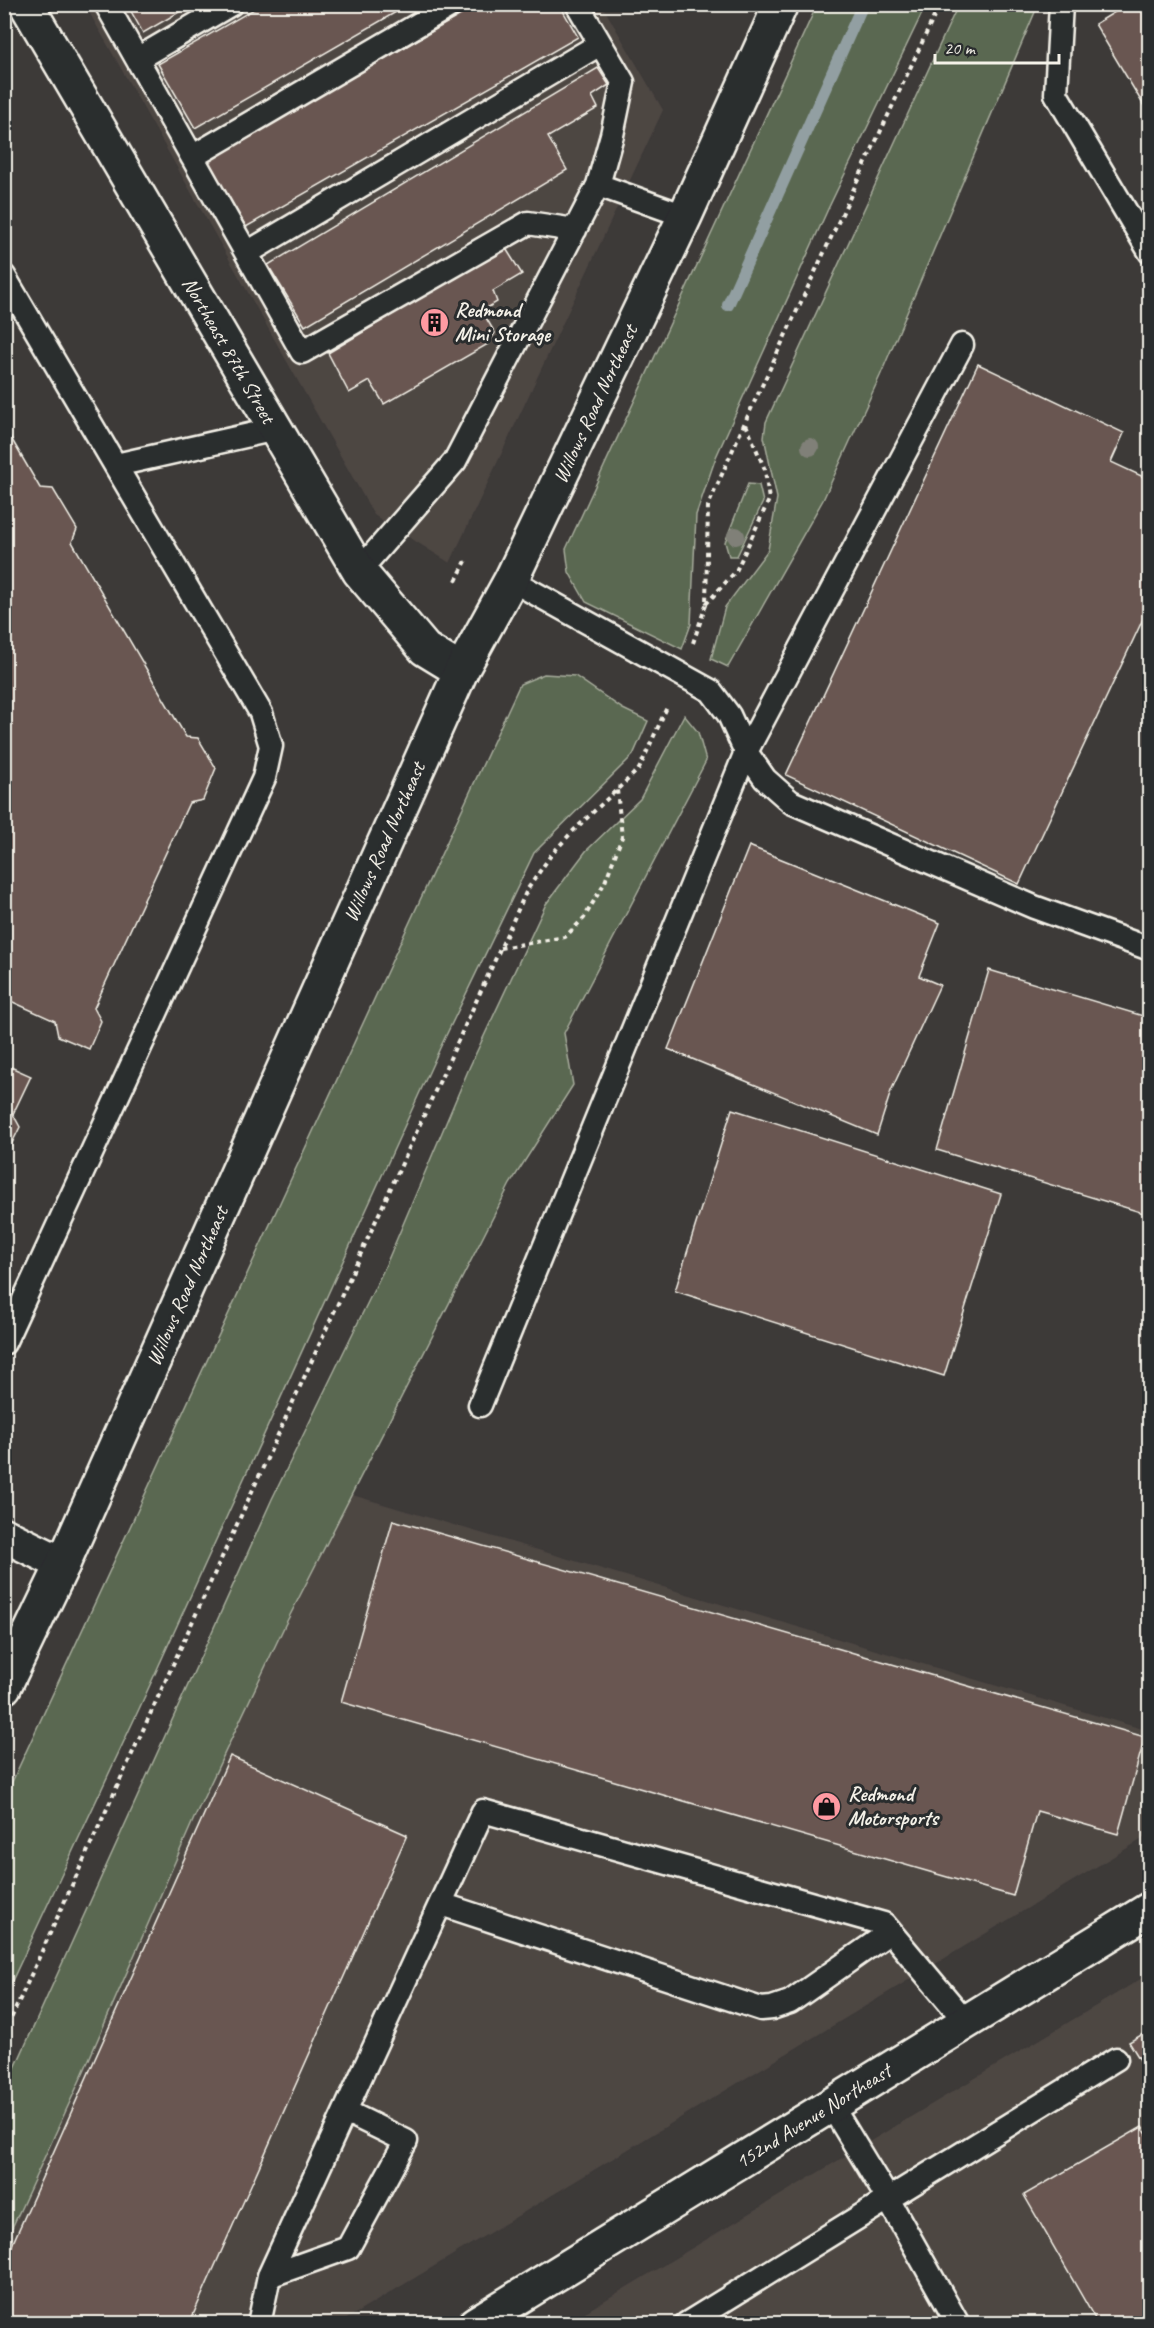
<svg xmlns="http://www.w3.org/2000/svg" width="1154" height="2328" font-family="Caveat,sans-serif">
<rect width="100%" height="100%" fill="#3d3a38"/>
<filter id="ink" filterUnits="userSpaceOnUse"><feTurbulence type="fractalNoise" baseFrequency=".0167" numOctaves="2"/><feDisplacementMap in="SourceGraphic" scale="12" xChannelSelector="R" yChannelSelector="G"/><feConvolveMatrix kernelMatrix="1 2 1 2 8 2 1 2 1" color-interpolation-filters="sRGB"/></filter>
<g filter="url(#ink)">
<path fill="#4d4643" d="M85,5H602L663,110L450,563L374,515Z
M322,1486L1149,1731V1835L340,2323L5,2324V2208Z
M1149,1974V2323H567Z"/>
<path fill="#5a6851" stroke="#a7ac9c" stroke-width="1.5" d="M817,5H926L828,209L716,457L696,515L691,624L682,649L586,602L569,572L566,549Z
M958,5H1038L880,376L823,500L728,667L711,659L725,607L768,550L777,498L764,437L766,422Z
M748,484L759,485L763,502L737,556H729L725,542Z
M544,674L575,676L623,709L648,721L633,755L534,853L440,1048L139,1709L5,1996V1797L520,684Z
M684,715L698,732L706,761L564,1033L573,1085L510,1184L285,1625L195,1816L80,2080L5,2243V2090L272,1499L385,1267L470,1066L546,904L586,851L640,799Z"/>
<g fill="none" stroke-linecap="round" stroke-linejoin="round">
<path stroke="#929fa2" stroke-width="12" d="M728,305L863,4"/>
</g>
<path fill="#695751" stroke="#f4f1e8" stroke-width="1.5" d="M127,4H193L143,33Z
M263,4H410L195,128L158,64Z
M480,4H559L578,37L246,227L207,160Z
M1128,4H1150V116L1095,24Z
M598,68L609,85L592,96L598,108L548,137L567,170L305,326L268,265Z
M505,247L522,274L493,291L497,302L482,311L495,333L488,344L384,404L370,381L349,393L328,353Z
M978,364L1124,433L1111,462L1150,480V604L1019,884L786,775Z
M4,426L40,488L53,489L77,529L72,542L186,737L198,738L216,768L203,800L189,803L94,1008L101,1021L89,1049L58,1036L55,1021L4,998Z
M749,846L940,923L919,976L940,985L891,1091L877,1135L668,1049Z
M989,970L1150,1018V1215L937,1150Z
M4,1064L31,1076L13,1114L20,1127L4,1159Z
M732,1109L1001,1194L944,1376L675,1291Z
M393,1520L1145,1737L1118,1834L1037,1811L1013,1896L341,1702Z
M230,1756L407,1835L189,2324H4V2263Z
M1150,2030V2076L1129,2042Z
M1142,2127L1150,2139V2324H1098L1024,2195Z"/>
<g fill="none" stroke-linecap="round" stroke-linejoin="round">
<defs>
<path id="service" d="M106,4L302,352L528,223L575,230
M577,4L623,82L612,135L598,185
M1061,4L1056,94L1150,252
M137,59L231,4
M192,157L453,4
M247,253L600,44
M4,276L261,713L271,746L264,778L4,1343
M116,465L276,429
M359,571L455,461L598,185L685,216
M511,580L711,691L729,715L746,752L765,779L791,802L1034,907L1150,949
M480,1405L746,752L962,345
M441,1904L761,2009L772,2008L790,2002L890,1932
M345,2111L406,2141L348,2248L269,2276L483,1811L884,1924L966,2022
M259,2324L269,2276
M686,2324L888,2199L831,2105
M958,2324L888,2199L1116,2059"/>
<path id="minor" d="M26,4L359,571L425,649L461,671
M4,1535L63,1564
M475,2324L1150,1909"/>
<path id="tertiary" d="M4,1687L63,1564L461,671L511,580L685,216L781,4"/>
</defs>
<use href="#service" stroke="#f4f1e8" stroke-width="27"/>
<use href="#minor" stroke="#f4f1e8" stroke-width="38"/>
<use href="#tertiary" stroke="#f4f1e8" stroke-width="38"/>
<path stroke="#f4f1e8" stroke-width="4" stroke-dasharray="4.5 4.5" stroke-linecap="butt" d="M456,581L466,561
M706,604L736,571L769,500L765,470L745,422
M693,643L706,605L708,506L745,422L940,4
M500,948L565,937L584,918L605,882L622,837L617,790
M4,2034L527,890L551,855L572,832L639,769L668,705"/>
<use href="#service" stroke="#2a2d2e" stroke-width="22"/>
<use href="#minor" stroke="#2a2d2e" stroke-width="33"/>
<use href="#tertiary" stroke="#2a2d2e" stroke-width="33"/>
</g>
<g fill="#808078">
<circle cx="810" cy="447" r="9"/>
<circle cx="736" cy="536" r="9"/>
</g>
</g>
<defs>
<symbol id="building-disc" viewBox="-11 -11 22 22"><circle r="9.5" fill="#ff9aa2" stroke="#2a2d2e"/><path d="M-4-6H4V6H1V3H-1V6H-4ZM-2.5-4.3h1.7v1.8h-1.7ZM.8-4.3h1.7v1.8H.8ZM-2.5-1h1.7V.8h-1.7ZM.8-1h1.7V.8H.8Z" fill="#111"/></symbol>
<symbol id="shop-disc" viewBox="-11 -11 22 22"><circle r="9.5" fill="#ff9aa2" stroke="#2a2d2e"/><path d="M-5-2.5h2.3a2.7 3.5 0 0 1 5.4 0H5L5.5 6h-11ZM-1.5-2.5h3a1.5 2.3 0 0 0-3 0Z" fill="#111"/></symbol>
</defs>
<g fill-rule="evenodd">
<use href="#building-disc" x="418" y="306" width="33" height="33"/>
<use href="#shop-disc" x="810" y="1790" width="33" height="33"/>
</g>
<g text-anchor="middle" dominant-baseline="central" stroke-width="6" stroke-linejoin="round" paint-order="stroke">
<g font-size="21" font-weight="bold" fill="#f4f1e8" stroke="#2a2d2e" text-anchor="start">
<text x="455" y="310">Redmond<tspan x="455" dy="24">Mini Storage</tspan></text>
<text x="848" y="1794">Redmond<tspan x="848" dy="24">Motorsports</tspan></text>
</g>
<g font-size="21" fill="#f4f1e8" stroke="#2a2d2e">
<text transform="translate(229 350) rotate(60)">Northeast 87th Street</text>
<text transform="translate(595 404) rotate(-65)">Willows Road Northeast</text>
<text transform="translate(384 842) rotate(-66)">Willows Road Northeast</text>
<text transform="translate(187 1286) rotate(-66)">Willows Road Northeast</text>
<text transform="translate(813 2116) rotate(-32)">152nd Avenue Northeast</text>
</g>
</g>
<rect width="1154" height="2328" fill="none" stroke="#2a2d2e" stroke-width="24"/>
<rect x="12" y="12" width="1130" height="2304" fill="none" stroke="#f4f1e8" stroke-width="2" filter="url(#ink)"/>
<path d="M935 54v9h124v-9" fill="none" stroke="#f4f1e8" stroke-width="3"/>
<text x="944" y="54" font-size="18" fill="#f4f1e8" stroke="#2a2d2e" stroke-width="4.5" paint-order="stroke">20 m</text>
</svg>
